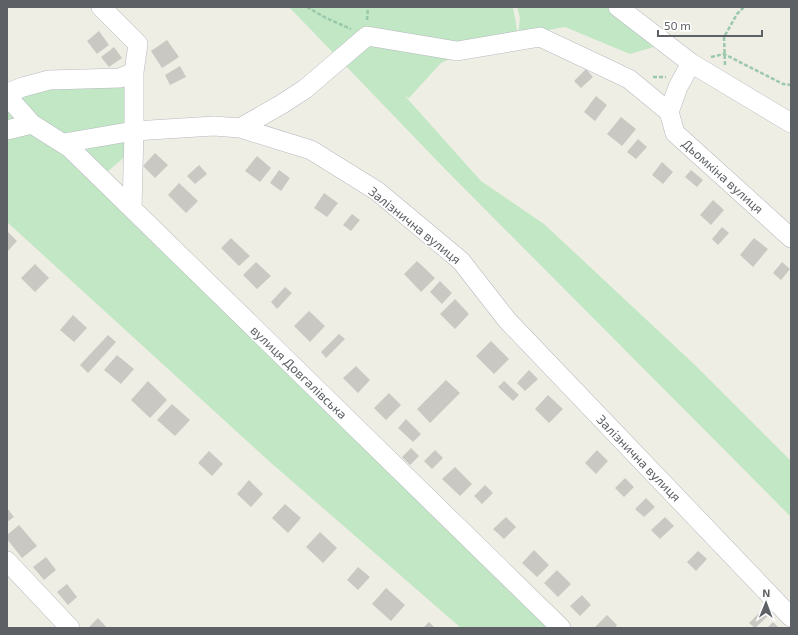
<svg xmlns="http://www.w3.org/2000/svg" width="798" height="635" font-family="'Exo 2',sans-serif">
<rect width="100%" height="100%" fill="#efeee5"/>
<path fill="#c1e7c4" d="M289,7H513L518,35L520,18L517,7H617L657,46L630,54L565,27L492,40L441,63L409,98L405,96L481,181L544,224L695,365L791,461V517L444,168Z
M134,72V149L100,178L553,628H461L270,462L7,222V96Z"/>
<path fill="#cac8c2" d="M99,31L109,45L97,54L87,41Z
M167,40L179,57L162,68L151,51Z
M114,47L122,58L109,67L101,57Z
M180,66L186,77L170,85L165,75Z
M586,69L593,77L581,88L574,81Z
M596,96L607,105L595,121L584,112Z
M621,117L636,129L622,146L607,134Z
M638,139L647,147L636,159L627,152Z
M155,153L168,165L155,178L143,166Z
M257,156L271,168L260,182L245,171Z
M662,162L673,172L663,184L652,175Z
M199,165L207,174L195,184L187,176Z
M279,170L290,178L281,191L270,183Z
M691,170L703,180L697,187L685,177Z
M179,183L198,201L186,213L168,195Z
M324,193L338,203L327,217L314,208Z
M713,200L724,210L711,225L700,215Z
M352,214L360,220L351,231L343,225Z
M722,227L729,233L718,245L712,239Z
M7,231L17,241L7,252Z
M231,238L250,256L239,266L221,248Z
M754,238L768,249L753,267L740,255Z
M417,261L435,278L421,292L404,274Z
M256,262L271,276L257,289L243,275Z
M782,262L790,269L781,280L773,273Z
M35,264L49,278L35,292L21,278Z
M440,281L452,293L442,304L430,292Z
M285,287L292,293L277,309L271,302Z
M455,299L469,314L455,329L440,314Z
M309,311L325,326L310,342L294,326Z
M73,315L87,328L74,342L60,330Z
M339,334L345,339L326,358L321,352Z
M108,335L116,342L88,373L80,365Z
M491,341L509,359L494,374L476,356Z
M117,355L134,369L121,384L104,370Z
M356,366L370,380L358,393L343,378Z
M529,370L538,379L525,391L517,383Z
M446,380L460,393L430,423L417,409Z
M148,381L167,400L150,418L131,400Z
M504,381L519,395L513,401L498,387Z
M389,393L401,405L386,420L374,408Z
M548,395L563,409L549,423L535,409Z
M172,404L190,420L175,436L157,420Z
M406,419L421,434L413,442L398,428Z
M411,448L419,456L410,465L402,457Z
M435,450L443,458L432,469L424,461Z
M597,450L608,461L596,474L585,463Z
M209,451L223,464L212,476L198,463Z
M455,467L472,484L460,496L442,479Z
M625,478L634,487L624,497L615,488Z
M249,480L263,494L251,507L237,494Z
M485,485L493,493L482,504L474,496Z
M646,498L655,507L644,517L635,509Z
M285,504L301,518L288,533L272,518Z
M7,508L14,517L7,522Z
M506,517L516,527L504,539L493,529Z
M665,517L674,526L660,539L651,530Z
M19,525L37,546L22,558L7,539V535Z
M320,532L337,548L323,563L306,547Z
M534,550L549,565L537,577L522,563Z
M698,551L707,559L696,571L687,562Z
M46,557L56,570L44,580L33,567Z
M358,567L370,577L358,590L347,580Z
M557,570L571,584L558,597L544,583Z
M67,584L77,597L68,605L57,592Z
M386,588L405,605L391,621L372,604Z
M582,595L591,605L580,616L570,606Z
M763,609L769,615L755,628L749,623Z
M607,615L617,625L615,628H594Z
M98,618L107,628H90L89,627Z
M429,622L435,628H423Z
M773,622L779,628H767Z"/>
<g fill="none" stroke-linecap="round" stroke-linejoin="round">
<defs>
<path id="minor" d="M101,7L138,44L134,72V131L132,208
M618,7L691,63L791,123
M691,63L678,87L669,112L675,133L791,238
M7,93L23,87L49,80L120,78L134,72
M7,96L32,124L70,148L561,628
M240,128L282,104L305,89L367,36L457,51L540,37L629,79L669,112
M7,130L32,124
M64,143L134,131L214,126L240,128L311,150L377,191L461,261L507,320L791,617
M7,561L70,628"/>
</defs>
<use href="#minor" stroke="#b7babf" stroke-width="20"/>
<path stroke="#9ac8ab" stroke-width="2.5" stroke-dasharray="4 2" stroke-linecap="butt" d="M307,7L326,18L351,29
M367,20L368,7
M711,57L724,54L783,84L791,85
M725,65L724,37L737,14L744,7
M653,77H666"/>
<use href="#minor" stroke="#fff" stroke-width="19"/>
</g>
<g text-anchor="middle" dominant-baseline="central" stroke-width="3" stroke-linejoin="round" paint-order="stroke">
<g font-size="13" fill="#5d6065" stroke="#fff">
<text transform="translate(723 176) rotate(42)">Дьомкіна вулиця</text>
<text transform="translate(415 225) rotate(39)">Залізнична вулиця</text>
<text transform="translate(299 372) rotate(44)">вулиця Довгалівська</text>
<text transform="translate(639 458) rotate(46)">Залізнична вулиця</text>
</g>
</g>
<rect width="798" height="635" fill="none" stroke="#5d6065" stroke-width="16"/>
<g transform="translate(766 603) rotate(1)" stroke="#ffffff" stroke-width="3" paint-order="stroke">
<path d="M0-3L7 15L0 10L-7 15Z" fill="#5d6065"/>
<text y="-6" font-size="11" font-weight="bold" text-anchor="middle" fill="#5d6065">N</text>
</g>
<path d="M658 30v6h104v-6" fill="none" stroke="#5d6065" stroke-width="2"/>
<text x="664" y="30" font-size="12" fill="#5d6065" stroke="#ffffff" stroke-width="3" paint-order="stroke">50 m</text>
</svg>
